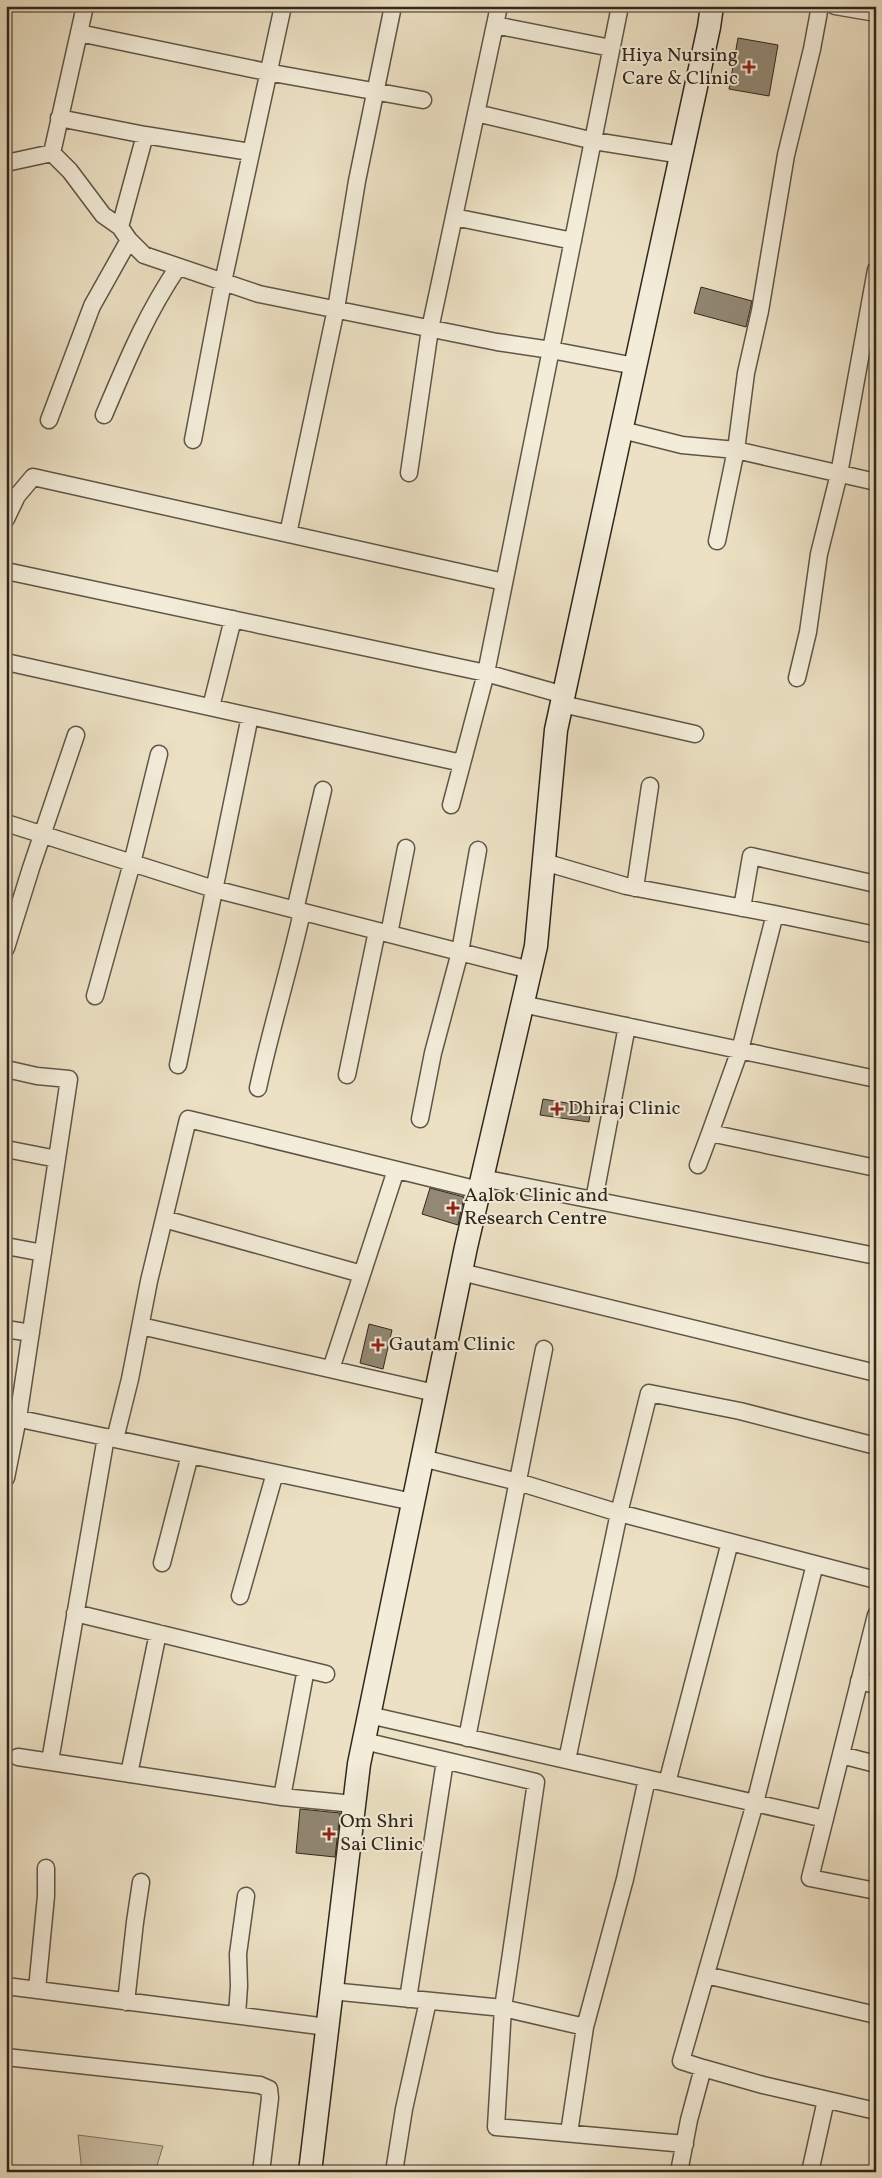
<svg xmlns="http://www.w3.org/2000/svg" width="882" height="2178" font-family="Vollkorn,serif">
<rect width="100%" height="100%" fill="#ece1c4"/>
<filter id="stains"><feTurbulence type="fractalNoise" baseFrequency=".004" numOctaves="4"/><feColorMatrix values="0 0 0 0 .2 0 0 0 0 .09 0 0 0 0 .02 0 0 0 .5 -.17"/></filter>
<radialGradient id="worn" r=".72"><stop offset=".6" stop-color="#630" stop-opacity="0"/><stop offset="1" stop-color="#630" stop-opacity=".3"/></radialGradient>
<path fill="#ccc1a8" stroke="#7e7462" d="M78,2135L163,2146L155,2172H82Z"/>
<path fill="#928874" stroke="#30271d" d="M738,38L778,45L769,96L729,89Z
M701,287L752,301L746,327L694,313Z
M543,1099L591,1107L589,1122L540,1115Z
M430,1188L464,1197L458,1225L422,1214Z
M369,1324L392,1330L383,1369L360,1363Z
M300,1809L340,1813L335,1857L296,1853Z"/>
<g fill="none" stroke-linecap="round" stroke-linejoin="round">
<defs>
<path id="street" d="M835,6L876,13
M495,25L611,48
M79,33L267,72L423,100
M476,113L594,141L682,155
M59,118L145,135L250,152
M52,153L85,6
M6,163L52,153L70,171L103,215L120,227L129,240L144,255L259,294L497,342L551,350L635,366
M454,217L573,241
M120,227L145,135
M104,415C127,361 145,316 178,267
M49,420L92,306L129,240
M622,430L682,445L736,450L876,482
M193,440L223,282L283,6
M409,473L430,329L499,6
M6,519L17,496L33,477L504,582
M288,534L336,309L357,181L393,6
M717,541L736,450L746,373L760,311L786,155L812,49L820,6
M6,571L486,673L564,695
M6,662L462,763
M797,678L808,632L819,554L839,474L876,270
M562,704L695,734
M211,707L233,619
M451,805L486,673L620,6
M6,823L214,889L530,970
M544,862L626,886L775,914L876,935
M635,888L650,786
M742,908L751,856L876,884
M295,910L323,790
M775,914L740,1050L710,1133L876,1168
M389,934L406,848
M6,948L31,868L76,735
M95,996L132,863L159,754
M522,1004L876,1079
M178,1065L250,716
M6,1069L37,1076L69,1079L18,1418L6,1478
M347,1075L377,931
M258,1088C271,1028 289,971 302,912
M420,1119L433,1053L460,952L478,850
M6,1149L57,1159
M698,1165L710,1133
M482,1178L876,1256
M594,1200L627,1026
M164,1219L362,1274
M6,1246L43,1253
M461,1272L876,1373
M141,1326L435,1393
M6,1329L31,1333
M331,1369L396,1170
M6,1416L413,1502
M115,1439L130,1379L149,1281L188,1119L479,1190
M422,1458L518,1482L619,1513L876,1580
M162,1563L190,1455
M240,1596L275,1473
M75,1613L326,1674
M876,1615L810,1878L876,1891
M859,1681L876,1685
M369,1715L825,1819
M467,1738L544,1349
M364,1741L536,1782L503,2008L496,2127L685,2144
M841,1755L876,1764
M18,1757L282,1797L354,1804
M567,1760L619,1513L649,1393L740,1411L876,1446
M50,1761L106,1437
M129,1774L158,1633
M667,1783L730,1542
M282,1797L306,1669
M706,1975L876,2015
M6,1986L327,2027
M37,1989L46,1896V1868
M331,1991L503,2008L585,2027
M408,1999L445,1761
M126,2002L135,1922L141,1882
M237,2015L239,1986L238,1954L246,1896
M6,2057L260,2085L269,2089L270,2098L261,2172
M703,2068L681,2061L755,1803L815,1564
M569,2133L585,2027L625,1879L647,1779
M394,2172L404,2109L428,2001
M679,2172L689,2120L703,2068L763,2085L876,2111
M810,2172L826,2100"/>
<path id="secondary" d="M310,2172L359,1764L466,1247L536,946L556,730L709,27L712,6"/>
</defs>
<use href="#street" stroke="#5f5647" stroke-width="19"/>
<use href="#secondary" stroke="#30271d" stroke-width="25"/>
<use href="#street" stroke="#f3ecd9" stroke-width="16"/>
<use href="#secondary" stroke="#f3ecd9" stroke-width="22"/>
</g>
<g fill="#8f2418" stroke="#f3ecd9" stroke-width="2">
<path d="M746.5 59.5h5v5h5v5h-5v5h-5v-5h-5v-5h5z"/>
<path d="M554.5 1101.5h5v5h5v5h-5v5h-5v-5h-5v-5h5z"/>
<path d="M450.5 1200.5h5v5h5v5h-5v5h-5v-5h-5v-5h5z"/>
<path d="M375.5 1337.5h5v5h5v5h-5v5h-5v-5h-5v-5h5z"/>
<path d="M326.5 1826.5h5v5h5v5h-5v5h-5v-5h-5v-5h5z"/>
</g>
<g text-anchor="middle" dominant-baseline="central" stroke-width="4" stroke-linejoin="round" paint-order="stroke">
<g font-size="20" fill="#30271d" stroke="#f3ecd9" text-anchor="start">
<text x="738" y="56" text-anchor="end">Hiya Nursing<tspan x="738" dy="23">Care &amp; Clinic</tspan></text>
<text x="568" y="1109">Dhiraj Clinic</text>
<text x="464" y="1196">Aalok Clinic and<tspan x="464" dy="23">Research Centre</tspan></text>
<text x="389" y="1345">Gautam Clinic</text>
<text x="340" y="1822">Om Shri<tspan x="340" dy="23">Sai Clinic</tspan></text>
</g>
</g>
<rect width="882" height="2178" fill="none" stroke="#ece1c4" stroke-width="25"/>
<rect x="8" y="8" width="867" height="2163" fill="none" stroke="#30271d" stroke-width="2.5"/>
<rect x="12" y="12" width="857" height="2153" fill="none" stroke="#30271d"/>
<rect width="100%" height="100%" filter="url(#stains)"/>
<rect width="100%" height="100%" fill="url(#worn)"/>
</svg>
